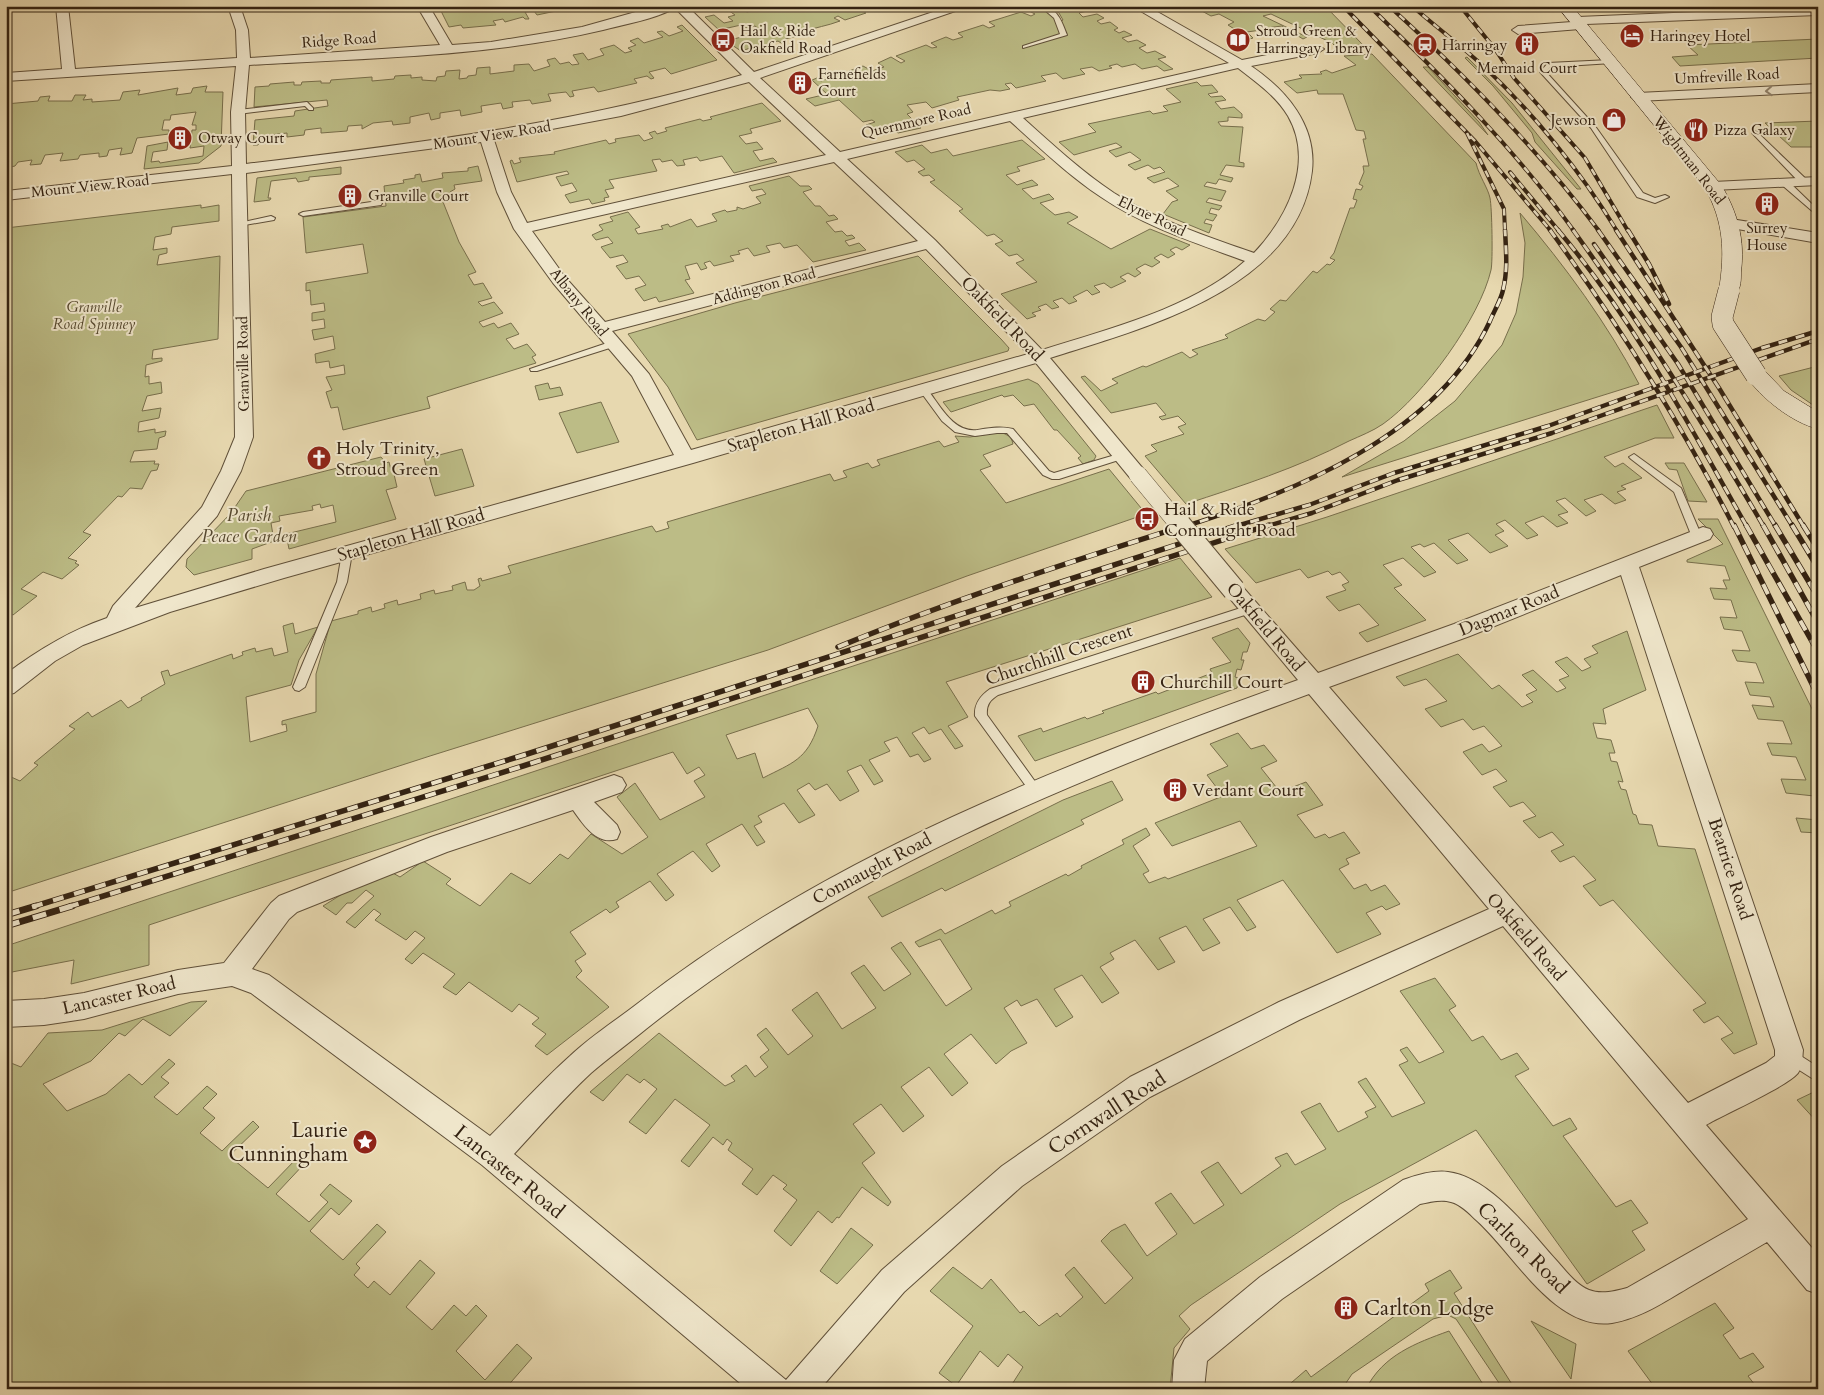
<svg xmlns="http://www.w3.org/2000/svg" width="1824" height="1395" font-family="Cardo,serif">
<rect width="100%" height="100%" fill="#e7d8af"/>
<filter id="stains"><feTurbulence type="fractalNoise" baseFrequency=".004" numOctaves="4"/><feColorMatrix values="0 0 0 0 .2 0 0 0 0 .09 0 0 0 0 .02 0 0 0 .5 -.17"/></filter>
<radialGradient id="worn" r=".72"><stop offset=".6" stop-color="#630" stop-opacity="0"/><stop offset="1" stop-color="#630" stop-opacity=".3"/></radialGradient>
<path fill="#bcbc86" stroke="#786f4c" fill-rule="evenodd" d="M470,6H580L537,15L534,11L525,12L529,19H525L523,17L505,22L503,19L493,21L496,25L463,28L461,25L449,27L441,11Z
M759,6H862L859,9L866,13L845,20L838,16L834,18L840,21C827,26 816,27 803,32L806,34L785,39L787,41L781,43L778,41L763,46L760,45L741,51L726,41L753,34L750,31L759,29L755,26L746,28L741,25L719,30L705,17L714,15L724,23L733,21L728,17L735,15L728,10L739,7L747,12L761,8Z
M1038,6L1055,17L1056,24L1063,20L1059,13L1048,6H1086L1091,10L1079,13L1083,17L1097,14L1104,18L1097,21L1101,24L1110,22L1118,28L1114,30L1119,33L1124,31L1132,35L1122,38L1128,42L1137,40L1146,45L1139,48L1147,53L1155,51L1166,57L1158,59L1173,69L1164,71L1157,66L1142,69L1135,64L1122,67L1117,64L1109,66L1112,68L1099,71L1092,67L1080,69L1085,74L1063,79L1056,73L1041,76L1046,81L1016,88L1011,83L1005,84L1010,89L1000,91L990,90L957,97L959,100L932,108L926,102L907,105L913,112L907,114L921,128L898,133L892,128L874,132L866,125L875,122L872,120L863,122L839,100L815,106L806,99L827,94L812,80L817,78L821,81L841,73L848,77L854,75L849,71L863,66L872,71L884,67L878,63L891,57L901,63L905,61L896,56L926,45L932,48L937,47L931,43L946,37L953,40L963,37L958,33L983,25L989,28L995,26L989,22L1021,12L1031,16L1035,14L1027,10Z
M1205,6H1325L1363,45L1336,47L1332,43L1271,14L1263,16L1307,37L1303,39L1282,26L1266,28L1274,35L1269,36L1261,30L1247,32L1253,38L1250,39L1228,25L1234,22L1219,14L1211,16L1200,10L1206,8Z
M682,25L717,60L671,74L665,68L649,72L654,78L651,79L647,76L634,79L637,83L598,92L594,87L572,91L574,96L570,97L566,92L548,94L551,101L532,104L530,100L512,102L513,107L503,109L501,103L481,106L482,112L461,116L460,110L440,113V118L431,120L429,113L410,117V123L393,125L392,121L373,123L362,129V125L348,126L347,131L321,133V128L305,130L304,135L287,137V133L262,136L258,145H253L255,120L294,116L295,111L328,106L327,100L254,107L255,87L269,86L270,84L294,82V85H301L302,82L321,81V83H330L331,80L372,77V81L394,79L395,76L411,75V78L422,77V80L436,81L437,77L445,76L446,71L460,70L459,79L467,78L468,76L476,75L477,68L490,67V74L514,71V65L529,64L534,71L550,66L547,60L555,58L560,64L569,62L572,65L579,64L573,55L583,53L588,60L604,55L600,49L614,45L625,53L632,51L628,48L636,45L630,41L638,38L644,43L663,37L657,32L662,31L669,36L683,31L677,27Z
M1818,39V58L1680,66L1672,57L1698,55L1687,45Z
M1372,54L1476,163C1479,176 1488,188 1490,198C1492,207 1493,262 1491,270C1480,318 1423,396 1383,424C1373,431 1360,436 1349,441C1297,468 1241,486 1186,504L1145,456L1157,451L1151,445L1184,434L1178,427L1186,424L1178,416L1162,420L1159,417L1166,415L1156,403L1111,413L1081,377L1085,376L1101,391L1118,383L1112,379L1143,366L1146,367L1182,352L1190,358L1198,354L1192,350L1228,338L1225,335L1258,319L1265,321L1275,312L1270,309L1280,300L1286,301L1313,271L1317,273L1327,264L1330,265L1335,260L1330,258L1334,253L1350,208H1354L1357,200L1353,199L1356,189L1361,190L1363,186L1359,184L1364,172L1363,166H1369L1363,139H1366L1364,131L1356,130L1343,94H1318L1317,90L1297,93L1284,82L1302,78L1299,75L1322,74L1320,72L1326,70L1332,73L1356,65L1344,56Z
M1467,57L1512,103L1581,189H1577L1535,142L1532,133L1493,86L1465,58Z
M1423,67H1428L1479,122L1488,135Z
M1197,82L1201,86L1212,85L1218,92L1208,94L1211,97L1222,96L1226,100L1215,102L1221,109L1234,107L1242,114V118L1228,117V121L1218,122L1221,126L1243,127L1239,162L1244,163V167L1226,165L1220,175L1233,178L1231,182L1219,179L1216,184L1207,182L1204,186L1226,191L1221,201L1209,198L1206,202L1222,206L1219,210L1211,208L1209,213L1217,215L1213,221L1206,219L1204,223L1212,225L1209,233L1163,214L1172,202L1178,200L1166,191L1179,186L1168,178L1154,183L1147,178L1165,172L1160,167L1154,169L1148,165L1135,170L1128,165L1141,160L1130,152L1116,157L1109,151L1122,147L1116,143L1074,155L1059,142L1096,132L1088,124L1150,111L1153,114L1168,111L1163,106L1181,102L1166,89Z
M207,86L205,92H223L221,146L199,163L144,169L147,146L168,142L167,150L153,152L151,162L159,161L160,163L203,156L204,146L190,148L192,130H196V125H192L196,112L171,115L170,120H164L162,130H169V134L137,138L132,153L120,155L122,148L109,150L107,156L99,157V153L80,155L78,159L60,161L63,153L45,155L41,164L30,165L32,160L18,162L15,166L6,168V104L38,101L40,97L50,96L48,101H72L75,95H86L83,100L92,99V102L120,100L123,92L140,90L138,95L178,88L176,95L191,93L193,88Z
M762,103L781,121L750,129L752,133L739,136L746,144L757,142L763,149L753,151L760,161L773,158L777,162L734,173L722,156L700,161L697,157L683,160L685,165L677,166L672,160L662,162L660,159L652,160L657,171L609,180L614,188L605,190L609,197L604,198L605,201L592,204L589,199L570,203L565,195L577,191L572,183L561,186L556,177L569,174L567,171L517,182L510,161L512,160L514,164L521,162L519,158L555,154L554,152L606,140L609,144L616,142L615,139L639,135L644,141L653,138L649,133L655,131L657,134L667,131L665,128L700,119L703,121L712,119L710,117Z
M1818,121V147H1791L1765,123Z
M1022,140L1045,159L1017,167L1020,171L1006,175L1017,185L1032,180L1038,185L1022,189L1033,199L1049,194L1054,199L1040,203L1055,215L1069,212L1078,217L1067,223L1111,249L1150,229L1190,245L1182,250L1176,247L1170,250L1175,254L1168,258L1161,254L1154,258L1160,262L1152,267L1145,264L1136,269L1141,273L1135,277L1128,273L1120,277L1126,281L1111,288L1104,283L1094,286L1100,292L1092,295L1087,290L1073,297L1077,301L1069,304L1062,298L1053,301L1059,307L1052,309L1046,304L1038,307L1041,310L1032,313L1036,316L1027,319L1001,294L1037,282L1016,263L1024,260L1017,254L1009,256L995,244L1003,241L994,234L987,236L959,211L963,209L930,182L935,180L929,175L923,176L918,172L925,169L914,160L907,162L895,152L922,145L931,153L947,149L953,156Z
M478,166L482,181L454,185L455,189L450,192L452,200L443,202L459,242L476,272L468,275L474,285L483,283L492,298L478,302L482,306L494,302L503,313L479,322L483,327L494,323L498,328L511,323L519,334L506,339L514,349L527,344L536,355L532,357L536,363L427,397L430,408L343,430L338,407L331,408L326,392L332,390L326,377L345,374L344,365L330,368L329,361L316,363L315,354L335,349L333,336L314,340L312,330L325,328L324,319L312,321V313L325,311L324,303L311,305L310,290L306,291V283L368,273L363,244L306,253L303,217L386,206L384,186L404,183L403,180L415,178V175L420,174L422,182L443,178L442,173L468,171V168Z
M341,167V174L309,177V180L298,182L296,178L271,181L268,198H271L270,200L254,202L257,178Z
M789,176L800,186H809L812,189L803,192L815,206H820L829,216L834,215L838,219L826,222L835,232L842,231L847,236L852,235L855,238L845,241L849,246L859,243L866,250L813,262L797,245L784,248L780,243L766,246L770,252L754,256L748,248L738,251L740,254L730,256L734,261L714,266L710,261L704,263L707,268L701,270L697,263L685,266L690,279L685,280L694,293L659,302L656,297L644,301L635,289L646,285L639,276L626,279L616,266L628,262L623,255L610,258L601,247L613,243L608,237L596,240L592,235L603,230L599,225L613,221L610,217L628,212L640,227L635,229L638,234L663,229L661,226L668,224L670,227L691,219L697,227L717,221L712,214L725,210L727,212L737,210V207L743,209L761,203L756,197L766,194L762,189L752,191L749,186Z
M201,205V208L219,205V221L172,227L171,234L155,237L153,250L167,248V253L159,255L157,265L220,256L218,339L153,350L152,359L162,358V361L146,365L145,377L149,376V384L161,382L162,393L147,396L142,411L161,408L159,418L139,422L138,432L155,429V433L166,431L165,436L159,438L157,449L134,451L130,462L155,461L154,464H159L157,470L151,471L142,489L130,488L122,497L118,496L83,532L91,535L68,558L77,561L75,563L79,565L62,579L43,572L21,589L37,596L13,615L6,612V228Z
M1520,213C1565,266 1607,323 1639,384L1342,477L1404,441L1455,401L1502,345L1516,313L1523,277L1525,243Z
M918,256L1001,339L1009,348L1008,351L697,440L668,387L628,334L735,303Z
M1818,366V403L1813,405L1791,390L1779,376Z
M1028,379L1038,384L1096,456L1094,460L1083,464L1078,458L1081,456L1057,430H1054L1034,404L1024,406L1013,395L1004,397L1002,395L951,412L943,402Z
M548,383L550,389L560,387L563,395L539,400L535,386Z
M601,402L619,442L577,453L559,413Z
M1657,405L1674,438H1655L1604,457L1615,467L1623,463L1642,478L1621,486L1626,489L1617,492L1626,500L1615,504L1602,494L1584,500L1596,511L1586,516L1565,498L1556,501L1568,512L1558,515L1568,523L1557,527L1543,516L1525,523L1538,535L1527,539L1505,520L1496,524L1504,531L1495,535L1508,546L1490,553L1468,533L1448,540L1468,560L1457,564L1434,543L1424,547L1420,544L1411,547L1436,572L1424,577L1403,558L1383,565L1402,585L1394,588L1426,620L1367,642L1359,633L1379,625L1359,604L1339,611L1326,597L1346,590L1342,585L1349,582L1340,572L1332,575L1328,571L1308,578L1300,569L1256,583L1225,549L1327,517Z
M1001,432L1011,437L1013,444L983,455L991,466L980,470L1006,503L1109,469L1146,514L967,576L768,650L430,756L6,893V778L9,776L20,781L38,765L34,763L75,729L69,726L88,712L92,717L121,700L128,708L142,700L141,698L165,684L161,672L168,670L170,676L232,654L233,659L243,655L242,652L255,648L256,652L272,648L274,656L288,652L283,626L293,623L295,634L318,627L299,660L291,685L246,697L250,742L287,731L286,724L282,725V721L316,712V674L331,621L358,614V611L371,607L372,612L385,608L384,604L397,600L398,605L421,599L420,594L434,590L435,594L453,590L452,586L465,582L467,590H474L480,586L478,579L481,578L482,581L511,573L508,566L652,526L656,532L669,528L667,522L830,474L834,481L847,477L843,471L868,463L872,468L880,465L877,460L939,441L944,447L959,442L955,436L970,437Z
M462,449L474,486L435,496L424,459Z
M381,457L386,463L389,462L391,470H393L397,487L386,490L396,519L289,549L286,534L336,522L333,505L321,508L320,504L312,506L313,510L279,516L280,521L271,523L274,541L252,549V559L194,575L186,567L187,559L231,513L246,491Z
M1665,463H1684L1707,502L1688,501L1677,470L1669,469Z
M1698,519H1718L1818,721V806L1814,796L1786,793L1781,779L1806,780L1796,757L1772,755L1767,743L1792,744L1783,721L1758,719L1752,705L1774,707L1770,697L1750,695L1745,682L1764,683L1756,663L1737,661L1732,650L1750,651L1742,631L1724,629L1720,617L1737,618L1731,600L1714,599L1710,588L1727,589L1723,580H1730L1725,566L1687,562V560L1723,544Z
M1180,558L1212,597L946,682L968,717L948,726L963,746L955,749L941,729L929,734L924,727L912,733L931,759L924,762L918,754L910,757L897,737L884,742L890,751L869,760L883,781L874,785L861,765L847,771L859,791L840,801L827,784L815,790L809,783L797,790L815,815L799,823L784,803L758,816L762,822L754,826L765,842L757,846L742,824L706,844L720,866L712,872L693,851L657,874L674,895L666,901L650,881L616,902L619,907L610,913L606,909L570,932L586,954L575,961L582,971L576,977L609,1007L547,1055L535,1046L546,1034L532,1024L539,1018L519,1004L512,1012L469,982L456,995L443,987L455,974L423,953L412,964L405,959L425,938L415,931L406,940L375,920L381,914L374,909L355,928L346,922L374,896L366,890L352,903H347L336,915L323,906L347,891L391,872L400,877L423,861L451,879L446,884L480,906L511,873L530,884L560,854L568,859L591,834L622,854L648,837L617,797L635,783L660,820L705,797L694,781L705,775L699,767L687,774L673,752L149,925V965L71,984L74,960L12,972L6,982V946ZM808,708L818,726C807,760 792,763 763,778L755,753L737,759L726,735Z
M1238,628L1250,643L1247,652H1243L1241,660H1244L1241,670L1237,669L1235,677L1239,678L1237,688L1035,761L1018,736L1041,728L1043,732L1085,717L1087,719L1104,713L1102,711L1156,692L1158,694L1212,673L1210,669L1231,662L1212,638Z
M1627,631L1646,690L1603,709L1606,724L1593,723L1597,738L1611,740L1615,753H1609L1611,761L1617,762L1623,782L1618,781L1621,789L1626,790L1633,814L1636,815L1639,824L1652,825L1658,846L1695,849L1757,1044L1734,1054L1721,1039L1733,1033L1718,1016L1704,1023L1693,1010L1706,1003L1613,900L1600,906L1583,886L1596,880L1574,856L1560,862L1551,851L1564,845L1552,832L1539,838L1523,821L1536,816L1523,802L1510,807L1493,787L1507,781L1496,769L1482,775L1463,752L1482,744L1489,752L1502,746L1484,726L1473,730L1463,719L1441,727L1425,709L1447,701L1426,679L1404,686L1396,677L1458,654L1492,689L1499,685L1522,707L1533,702L1526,695L1537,690L1522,675L1533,670L1557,692L1566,688L1559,680L1569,676L1555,662L1567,657L1582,671L1591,667L1584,659L1598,653L1592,646Z
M1238,733L1251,749L1264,745L1277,761L1261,768L1280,792L1306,782L1323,805L1297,815L1315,838L1325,834L1329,838L1344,832L1360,853L1346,859L1349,864L1339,869L1354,889L1366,884L1371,891L1385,885L1400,904L1386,910L1382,906L1366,913L1381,934L1337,953L1283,880L1237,900L1256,927L1247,931L1230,907L1203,919L1220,943L1203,951L1186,926L1159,938L1175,962L1158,970L1135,940L1110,953L1114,959L1100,967L1119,993L1102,1003L1082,975L1054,989L1073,1017L1056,1027L1037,999L1021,1006L1017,1000L1004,1008L1027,1043L1011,1051L996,1064L971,1034L944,1054L968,1083L952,1096L929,1067L901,1087L924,1116L903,1132L881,1104L853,1124L875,1153L862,1163L891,1202L888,1206L862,1187L839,1218L837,1217L832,1223L818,1211L791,1246L774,1231L797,1200L783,1189L787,1185L773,1175L757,1195L742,1184L753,1169L728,1150L732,1143L727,1139L723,1145L713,1137L689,1167L681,1161L710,1125L675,1099L646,1134L629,1122L657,1089L644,1079L640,1083L627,1074L603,1101L590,1092L659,1033L725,1086L735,1081L731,1076L746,1065L755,1077L768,1067L760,1057L769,1050L757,1035L766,1028L788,1055L813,1036L792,1010L817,992L842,1029L876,1008L851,973L864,965L884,991L911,974L891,948L901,942L946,1006L972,989L940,939L919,947L915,942L941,929L945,934L992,910L995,914L1011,906L1009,902L1066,874L1068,876L1082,868L1081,866L1124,844L1122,840L1146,828L1150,835L1133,846L1149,871L1143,874L1149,883L1165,877L1168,879L1257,846L1240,821L1172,846L1155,823L1223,796L1207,775L1228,766L1210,744Z
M1112,781L1123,800L1081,820L1084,824L945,891L942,888L882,917L868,897L1063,800Z
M1796,818L1818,820V833L1801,832Z
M1435,978L1456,1006L1449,1010L1472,1041L1483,1036L1501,1060L1517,1053L1529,1069L1515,1076L1553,1126L1570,1118L1577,1129L1563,1136L1616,1207L1631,1200L1648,1223L1632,1231L1645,1250L1587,1284L1476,1130L1340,1204L1191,1305L1179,1316L1190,1329L1174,1348L1170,1389H1009L1023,1367L1008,1354L998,1367L980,1351L956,1386L939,1373L973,1326L930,1291L953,1267L982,1289L991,1279L1020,1313L1024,1311L1039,1326L1057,1313L1060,1317L1083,1297L1065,1275L1074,1267L1105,1304L1133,1278L1101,1241L1111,1231L1125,1224L1147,1256L1177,1234L1155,1203L1171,1193L1194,1224L1224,1205L1201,1172L1218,1162L1241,1194L1281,1166L1275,1158L1287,1153L1295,1165L1326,1149L1301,1112L1320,1103L1338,1132L1368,1117L1365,1112L1376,1107L1358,1082L1366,1078L1392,1117L1425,1103L1399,1065L1408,1061L1400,1050L1407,1047L1419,1063L1444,1052L1400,991Z
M207,1001L170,1036L143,1019L125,1036L119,1033L91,1061L43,1084L67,1111L106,1094L129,1074L142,1085L169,1059L175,1064L161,1077L169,1083L154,1097L177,1115L207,1086L217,1094L203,1108L215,1118L200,1133L222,1151L253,1121L259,1127L229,1156L268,1188L298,1157L305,1163L276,1194L309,1222L328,1202L320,1195L330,1184L352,1201L339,1215L331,1208L310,1231L343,1260L377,1224L386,1232L356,1264L360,1268L354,1275L368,1288L374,1281L390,1295L420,1260L435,1273L406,1307L432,1330L454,1305L466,1316L476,1305L487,1316L456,1351L485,1380L517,1344L532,1358L505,1389H6V1061L21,1067L48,1033L102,1030L191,1002Z
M1818,1090V1123L1797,1100Z
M851,1228L873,1245L837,1284L820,1271Z
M1450,1270L1462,1288L1454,1293L1515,1389H1503L1456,1319L1448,1315L1433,1319L1352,1374L1342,1389H1284L1306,1370L1311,1377L1429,1291L1425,1284Z
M1715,1303L1734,1328L1723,1335L1740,1359L1753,1353L1764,1367L1748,1376L1758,1389H1656L1628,1351Z
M1531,1321L1576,1344L1571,1379Z
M1449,1331L1486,1389H1366C1383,1355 1416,1343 1449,1331Z"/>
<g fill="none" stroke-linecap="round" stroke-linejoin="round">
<defs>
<path id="lane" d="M1040,6C1057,6 1062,22 1067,35L1023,48V46L1060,34L1054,18Z
M1610,60L1612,61V63L1550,67L1546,72L1595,126L1643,193L1655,198L1665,195L1669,197L1655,203L1637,197L1591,128L1540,72L1548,63Z
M307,102L313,108V110H309L305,106L238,114L235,112L238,110Z
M1752,131H1756L1807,180V184H1801L1752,133Z
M1782,181H1788L1818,210V216L1782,185Z
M378,201L382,203L381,205L303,216L299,214L303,212Z
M271,216L275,218L274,220L239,226L235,224Z
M613,341L616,342V346L537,371H531L530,369Z
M924,388L927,389C940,405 953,433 977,430C990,428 1001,426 1013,429L1049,471L1054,473L1122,453L1127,456L1125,458L1059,479H1052L1043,475L1007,433H997L975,436L955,432L942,421L920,391Z
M1634,454L1681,488L1702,537L1701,539H1693L1692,537L1674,492L1631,459L1629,457Z
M347,549L352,553L347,582L305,687L299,691L295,690L293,687L337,582L342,553Z
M1250,605L1255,609L1254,612L998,695C990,700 986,705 987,715L1039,787L1041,790L1039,793L1035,795L1031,793L975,716C974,704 980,696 990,689Z
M1790,1049L1818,1067V1082L1785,1061L1783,1056L1785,1051Z"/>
<path id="street" d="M56,6H68L75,69L237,58L236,30L228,6H240L248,30L250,58L440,45L417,6H429L452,45L491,42L582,27L657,6H687L754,72L951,6H970L760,78L840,152L1229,63L1132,6H1147L1242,60L1318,45L1324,49L1318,53L1251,66C1286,90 1317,125 1312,171C1298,289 1144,328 1050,358L1145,471L1148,475L1145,479L1138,481L1131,479L1036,363L693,463L284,578L170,612L83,645L55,661L14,693L6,695V674C38,650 69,631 107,618L113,606L202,507L221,471L235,437L232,174L6,200V191L232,166L231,112L236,66L6,81V73L62,69ZM675,8L742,75C580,123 414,144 246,164L245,112L249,65C367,58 488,57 603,30C626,24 655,19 675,8ZM1238,68C1256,82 1276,96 1288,116C1315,163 1287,218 1254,253C1206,236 1157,220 1114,193C1081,171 1052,144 1023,118ZM749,82L826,155L527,223L511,192L494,140L621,116ZM1010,121C1039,147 1068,175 1101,197C1145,227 1196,243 1245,261C1193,308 1108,329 1042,350L935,240L847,159ZM481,142L497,192L514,229L553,283L632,376L674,455L264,569L135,608L217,516L241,471L253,437L246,173ZM834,162L918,241L605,322L565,277L532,231ZM926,249L1028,354L691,450L649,374L612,331Z
M1818,7V15L1586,24L1584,28L1580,29L1518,34L1512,30L1518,26L1572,22L1574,18L1578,17Z
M1818,84V92L1638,101L1631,97L1638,93Z
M1818,177V185L1713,190L1706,186L1713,182Z
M1731,219L1818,233V243L1726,227L1723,224L1726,221Z
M1703,527L1710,529L1713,534L1710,539L1639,567L1803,1050C1802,1058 1803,1066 1798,1073C1786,1087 1725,1114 1706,1125L1818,1255V1294L1807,1290L1767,1242C1741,1257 1714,1273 1688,1288C1664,1302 1641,1318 1612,1323C1554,1331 1514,1253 1475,1219C1469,1213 1460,1204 1451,1202C1441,1199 1430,1202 1420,1204L1282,1299L1207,1361L1204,1389H1172L1174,1360L1185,1339L1260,1277L1403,1180C1417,1175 1433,1170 1448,1172C1490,1177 1530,1231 1556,1260C1565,1270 1576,1285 1589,1290C1601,1295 1616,1291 1627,1288L1748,1219L1503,926L1299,1020L1150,1097L1022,1186L904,1292L820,1389H747L482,1165L251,993L232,986L178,994L84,1019L44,1025L6,1027V1001L44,999L84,993L178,970L224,963L271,903L279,896L431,837L614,775L622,778L626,785L622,792L594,802L617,825L620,832L617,839C597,846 583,824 573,810L447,852L297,912L289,919L252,969L269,975L490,1136C517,1109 542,1081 570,1056C590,1037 615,1021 637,1004C832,852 1067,763 1298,680L1227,595L1224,590L1227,585L1234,583L1241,585L1318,673L1454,624ZM1621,575L1775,1050V1056L1766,1063L1688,1103L1329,687L1470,636ZM1309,694L1489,909L1279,1002L1130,1077L1002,1166L882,1270L786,1380L514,1154C539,1127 564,1098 591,1073C608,1058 628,1044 646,1029C843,872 1074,780 1309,694Z"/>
<path id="secondary" d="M1557,6H1572L1722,186C1738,214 1745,240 1741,272C1741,280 1741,288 1736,294L1729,296L1722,294L1719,290C1725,252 1724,222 1705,188Z
M1756,369L1764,370L1784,391L1818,412V429C1791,422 1761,398 1745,375L1748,370Z"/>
</defs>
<use href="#lane" stroke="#605039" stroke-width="2"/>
<use href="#street" stroke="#605039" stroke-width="2"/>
<use href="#secondary" stroke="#332212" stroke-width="1"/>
<use href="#lane" fill="#efe6cb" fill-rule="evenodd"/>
<use href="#street" fill="#efe6cb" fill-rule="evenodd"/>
<use href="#secondary" fill="#efe6cb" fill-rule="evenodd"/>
<defs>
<path id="rail-far3" d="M1343,6L1475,141L1551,231
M1369,6C1442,76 1514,148 1574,231
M1389,6C1465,75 1537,148 1599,231
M1412,6C1435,26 1460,45 1482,65C1533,112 1581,172 1617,231
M1460,6L1495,49L1514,78L1585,158L1628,231
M1467,133L1504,209L1505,231
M1510,172L1559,231"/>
<path id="rail-far2" d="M1550,230C1618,324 1681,423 1734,527
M1558,230C1634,320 1689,425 1747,527
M1573,230C1642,325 1704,424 1764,527
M1598,230L1681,347L1793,527
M1616,230L1719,388L1804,527
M1628,230L1649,264L1669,304
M1594,244L1678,364L1776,527
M1183,527C1295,492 1437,435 1490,321C1494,311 1501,300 1503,290C1508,270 1506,250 1505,230
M1233,527L1309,505L1394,473L1548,426L1762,348L1818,331
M1264,527L1312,513L1398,480L1552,433L1818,339"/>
<path id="rail-far1" d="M1734,525L1818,696
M1746,525L1818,652
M1763,525L1818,623
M1775,525L1818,597
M1792,525L1818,568
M1803,525L1818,549
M838,647C952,600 1069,562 1187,525
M32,907L524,755L1238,525
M68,907L523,766L1269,525"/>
<path id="rail" d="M6,915L36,906
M6,926L72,906"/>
</defs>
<use href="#rail-far3" stroke="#332212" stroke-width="4"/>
<use href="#rail-far2" stroke="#332212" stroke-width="4.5"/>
<use href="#rail-far1" stroke="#332212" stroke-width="5.5"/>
<use href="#rail" stroke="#332212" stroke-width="7"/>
<use href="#rail-far3" stroke="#efe6cb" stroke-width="2.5" stroke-dasharray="7" stroke-linecap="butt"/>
<use href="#rail-far2" stroke="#efe6cb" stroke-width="3" stroke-dasharray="9" stroke-linecap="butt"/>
<use href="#rail-far1" stroke="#efe6cb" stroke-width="4" stroke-dasharray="11" stroke-linecap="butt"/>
<use href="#rail" stroke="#efe6cb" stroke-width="5" stroke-dasharray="14" stroke-linecap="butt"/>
<defs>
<path id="street-bridge-far1" d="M1138,475L1181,527"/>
<path id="street-bridge" d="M1180,525L1234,590"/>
<path id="secondary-bridge" d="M1729,290L1722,317L1723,324L1756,375"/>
</defs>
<use href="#street-bridge-far1" stroke="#605039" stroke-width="19" stroke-linecap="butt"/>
<use href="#street-bridge" stroke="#605039" stroke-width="24" stroke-linecap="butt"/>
<use href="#secondary-bridge" stroke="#332212" stroke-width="22" stroke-linecap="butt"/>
<use href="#street-bridge-far1" stroke="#efe6cb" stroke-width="18"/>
<use href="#street-bridge" stroke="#efe6cb" stroke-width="22"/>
<use href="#secondary-bridge" stroke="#efe6cb" stroke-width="21"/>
</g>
<defs><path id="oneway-chevron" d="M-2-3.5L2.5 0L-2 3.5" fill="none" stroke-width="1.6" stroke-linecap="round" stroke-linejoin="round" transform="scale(1.25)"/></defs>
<use stroke="#91846e" href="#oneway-chevron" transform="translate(1769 91) rotate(177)"/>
<defs>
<symbol id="hotel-disc" viewBox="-11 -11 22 22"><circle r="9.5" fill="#8f2418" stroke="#efe6cb"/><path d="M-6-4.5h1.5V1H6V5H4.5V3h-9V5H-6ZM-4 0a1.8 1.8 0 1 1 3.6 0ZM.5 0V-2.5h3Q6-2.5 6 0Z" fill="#fff"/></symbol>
<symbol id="bus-disc" viewBox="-11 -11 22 22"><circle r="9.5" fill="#8f2418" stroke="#efe6cb"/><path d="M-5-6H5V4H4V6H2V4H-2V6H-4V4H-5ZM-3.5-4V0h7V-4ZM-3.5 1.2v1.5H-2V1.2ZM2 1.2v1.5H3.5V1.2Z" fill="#fff"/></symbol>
<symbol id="library-disc" viewBox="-11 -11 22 22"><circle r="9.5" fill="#8f2418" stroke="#efe6cb"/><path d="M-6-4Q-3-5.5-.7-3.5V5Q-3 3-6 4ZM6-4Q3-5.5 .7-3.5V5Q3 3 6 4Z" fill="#fff"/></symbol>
<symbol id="building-disc" viewBox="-11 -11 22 22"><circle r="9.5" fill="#8f2418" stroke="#efe6cb"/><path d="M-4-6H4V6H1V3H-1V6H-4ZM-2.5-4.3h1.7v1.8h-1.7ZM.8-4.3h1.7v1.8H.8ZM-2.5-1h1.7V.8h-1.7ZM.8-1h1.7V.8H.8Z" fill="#fff"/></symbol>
<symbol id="station-disc" viewBox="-11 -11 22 22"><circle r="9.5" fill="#8f2418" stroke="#efe6cb"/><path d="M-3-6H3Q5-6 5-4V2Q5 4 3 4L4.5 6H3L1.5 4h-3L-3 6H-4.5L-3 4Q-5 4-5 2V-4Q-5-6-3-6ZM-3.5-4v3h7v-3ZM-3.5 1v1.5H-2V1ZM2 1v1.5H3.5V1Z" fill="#fff"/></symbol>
<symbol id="shop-disc" viewBox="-11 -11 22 22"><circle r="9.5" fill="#8f2418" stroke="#efe6cb"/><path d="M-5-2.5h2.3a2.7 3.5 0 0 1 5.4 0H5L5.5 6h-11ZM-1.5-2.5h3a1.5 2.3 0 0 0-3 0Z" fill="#fff"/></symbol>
<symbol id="restaurant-disc" viewBox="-11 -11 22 22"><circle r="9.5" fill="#8f2418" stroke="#efe6cb"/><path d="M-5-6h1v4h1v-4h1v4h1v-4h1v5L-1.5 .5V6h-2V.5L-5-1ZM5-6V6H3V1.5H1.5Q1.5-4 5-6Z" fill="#fff"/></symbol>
<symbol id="church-disc" viewBox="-11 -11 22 22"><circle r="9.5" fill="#8f2418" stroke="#efe6cb"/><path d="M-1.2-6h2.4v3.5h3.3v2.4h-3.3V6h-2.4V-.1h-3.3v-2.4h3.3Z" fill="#fff"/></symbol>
<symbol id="sight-disc" viewBox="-11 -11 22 22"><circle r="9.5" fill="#8f2418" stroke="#efe6cb"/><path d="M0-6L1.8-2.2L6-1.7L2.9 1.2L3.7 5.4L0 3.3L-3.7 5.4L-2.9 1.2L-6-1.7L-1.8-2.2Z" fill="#fff"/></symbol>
</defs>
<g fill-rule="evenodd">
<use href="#hotel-disc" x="1618" y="22" width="28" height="28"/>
<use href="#bus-disc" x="709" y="26" width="28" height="28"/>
<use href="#library-disc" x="1224" y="26" width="28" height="28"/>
<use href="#building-disc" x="1513" y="30" width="28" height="28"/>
<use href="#station-disc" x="1411" y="31" width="28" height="28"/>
<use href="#building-disc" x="786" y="69" width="28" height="28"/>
<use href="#shop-disc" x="1600" y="106" width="28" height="28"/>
<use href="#restaurant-disc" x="1682" y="116" width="28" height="28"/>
<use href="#building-disc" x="166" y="124" width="28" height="28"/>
<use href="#building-disc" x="336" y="182" width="28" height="28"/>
<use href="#building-disc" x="1753" y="190" width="28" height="28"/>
<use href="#church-disc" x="305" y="444" width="28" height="28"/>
<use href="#bus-disc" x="1133" y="505" width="28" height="28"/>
<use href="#building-disc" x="1129" y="668" width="28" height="28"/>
<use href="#building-disc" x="1161" y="776" width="28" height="28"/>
<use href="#sight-disc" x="351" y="1128" width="28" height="28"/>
<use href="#building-disc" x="1332" y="1294" width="28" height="28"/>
</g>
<g text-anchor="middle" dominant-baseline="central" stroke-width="4" stroke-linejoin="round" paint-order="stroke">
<g font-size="15" fill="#332212" stroke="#efe6cb" text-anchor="start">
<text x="740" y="31">Hail &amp; Ride<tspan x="740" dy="17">Oakfield Road</tspan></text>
<text x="1256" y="31">Stroud Green &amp;<tspan x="1256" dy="17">Harringay Library</tspan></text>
<text x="1650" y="36">Haringey Hotel</text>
<text x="1442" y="45">Harringay</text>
<text x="1527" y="68" text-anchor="middle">Mermaid Court</text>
<text x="818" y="74">Farnefields<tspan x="818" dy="17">Court</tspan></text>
<text x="1596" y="120" text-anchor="end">Jewson</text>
<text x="1714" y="130">Pizza Galaxy</text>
<text x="198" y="138">Otway Court</text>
<text x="368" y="196">Granville Court</text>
<text x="1767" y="228" text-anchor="middle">Surrey<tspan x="1767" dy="17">House</tspan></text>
</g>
<g font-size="15" fill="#332212" stroke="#efe6cb">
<text transform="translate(339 40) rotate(-4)">Ridge Road</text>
<text transform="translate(1727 76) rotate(-3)">Umfreville Road</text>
<text transform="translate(916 121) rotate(-13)">Quernmore Road</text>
<text transform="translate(492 135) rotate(-9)">Mount View Road</text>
<text transform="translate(1689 160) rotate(52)">Wightman Road</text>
<text transform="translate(90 186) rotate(-6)">Mount View Road</text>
<text transform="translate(1152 216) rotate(26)">Elyne Road</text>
<text transform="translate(764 286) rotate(-15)">Addington Road</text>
<text transform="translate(579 302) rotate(51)">Albany Road</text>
<text transform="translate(243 364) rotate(-91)">Granville Road</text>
</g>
<g font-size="15" font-style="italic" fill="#55482f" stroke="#efe6cb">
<text x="94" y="307">Granville<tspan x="94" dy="17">Road Spinney</tspan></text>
</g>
<g font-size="18" fill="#332212" stroke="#efe6cb">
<text transform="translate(1002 319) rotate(46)">Oakfield Road</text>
<text transform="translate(801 426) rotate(-16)">Stapleton Hall Road</text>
<text transform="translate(411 535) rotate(-16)">Stapleton Hall Road</text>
<text transform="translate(1509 611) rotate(-22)">Dagmar Road</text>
<text transform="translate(1265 627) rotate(50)">Oakfield Road</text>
<text transform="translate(1059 655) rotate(-19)">Churchhill Crescent</text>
<text transform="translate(872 869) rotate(-28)">Connaught Road</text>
<text transform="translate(1730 869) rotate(72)">Beatrice Road</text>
<text transform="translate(1526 937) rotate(49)">Oakfield Road</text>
<text transform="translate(119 996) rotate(-13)">Lancaster Road</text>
</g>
<g font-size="18" fill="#332212" stroke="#efe6cb" text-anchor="start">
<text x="336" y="448">Holy Trinity,<tspan x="336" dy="21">Stroud Green</tspan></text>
<text x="1164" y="509">Hail &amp; Ride<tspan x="1164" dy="21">Connaught Road</tspan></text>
<text x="1160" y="682">Churchill Court</text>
<text x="1192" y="790">Verdant Court</text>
</g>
<g font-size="18" font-style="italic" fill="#55482f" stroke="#efe6cb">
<text x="249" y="515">Parish<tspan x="249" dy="21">Peace Garden</tspan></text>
</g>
<g font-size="21" fill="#332212" stroke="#efe6cb">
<text transform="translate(1107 1113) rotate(-33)">Cornwall Road</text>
<text transform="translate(509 1172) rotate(39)">Lancaster Road</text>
<text transform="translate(1523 1248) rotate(45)">Carlton Road</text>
</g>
<g font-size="21" fill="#332212" stroke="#efe6cb" text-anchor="end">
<text x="348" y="1130">Laurie<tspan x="348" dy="24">Cunningham</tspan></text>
<text x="1364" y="1308" text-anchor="start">Carlton Lodge</text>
</g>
</g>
<rect width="1824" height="1395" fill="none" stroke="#e7d8af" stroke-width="25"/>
<rect x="8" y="8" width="1809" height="1380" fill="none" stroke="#332212" stroke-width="2.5"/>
<rect x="12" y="12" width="1799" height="1370" fill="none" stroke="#332212"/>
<rect width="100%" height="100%" filter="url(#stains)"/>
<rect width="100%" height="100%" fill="url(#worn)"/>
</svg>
